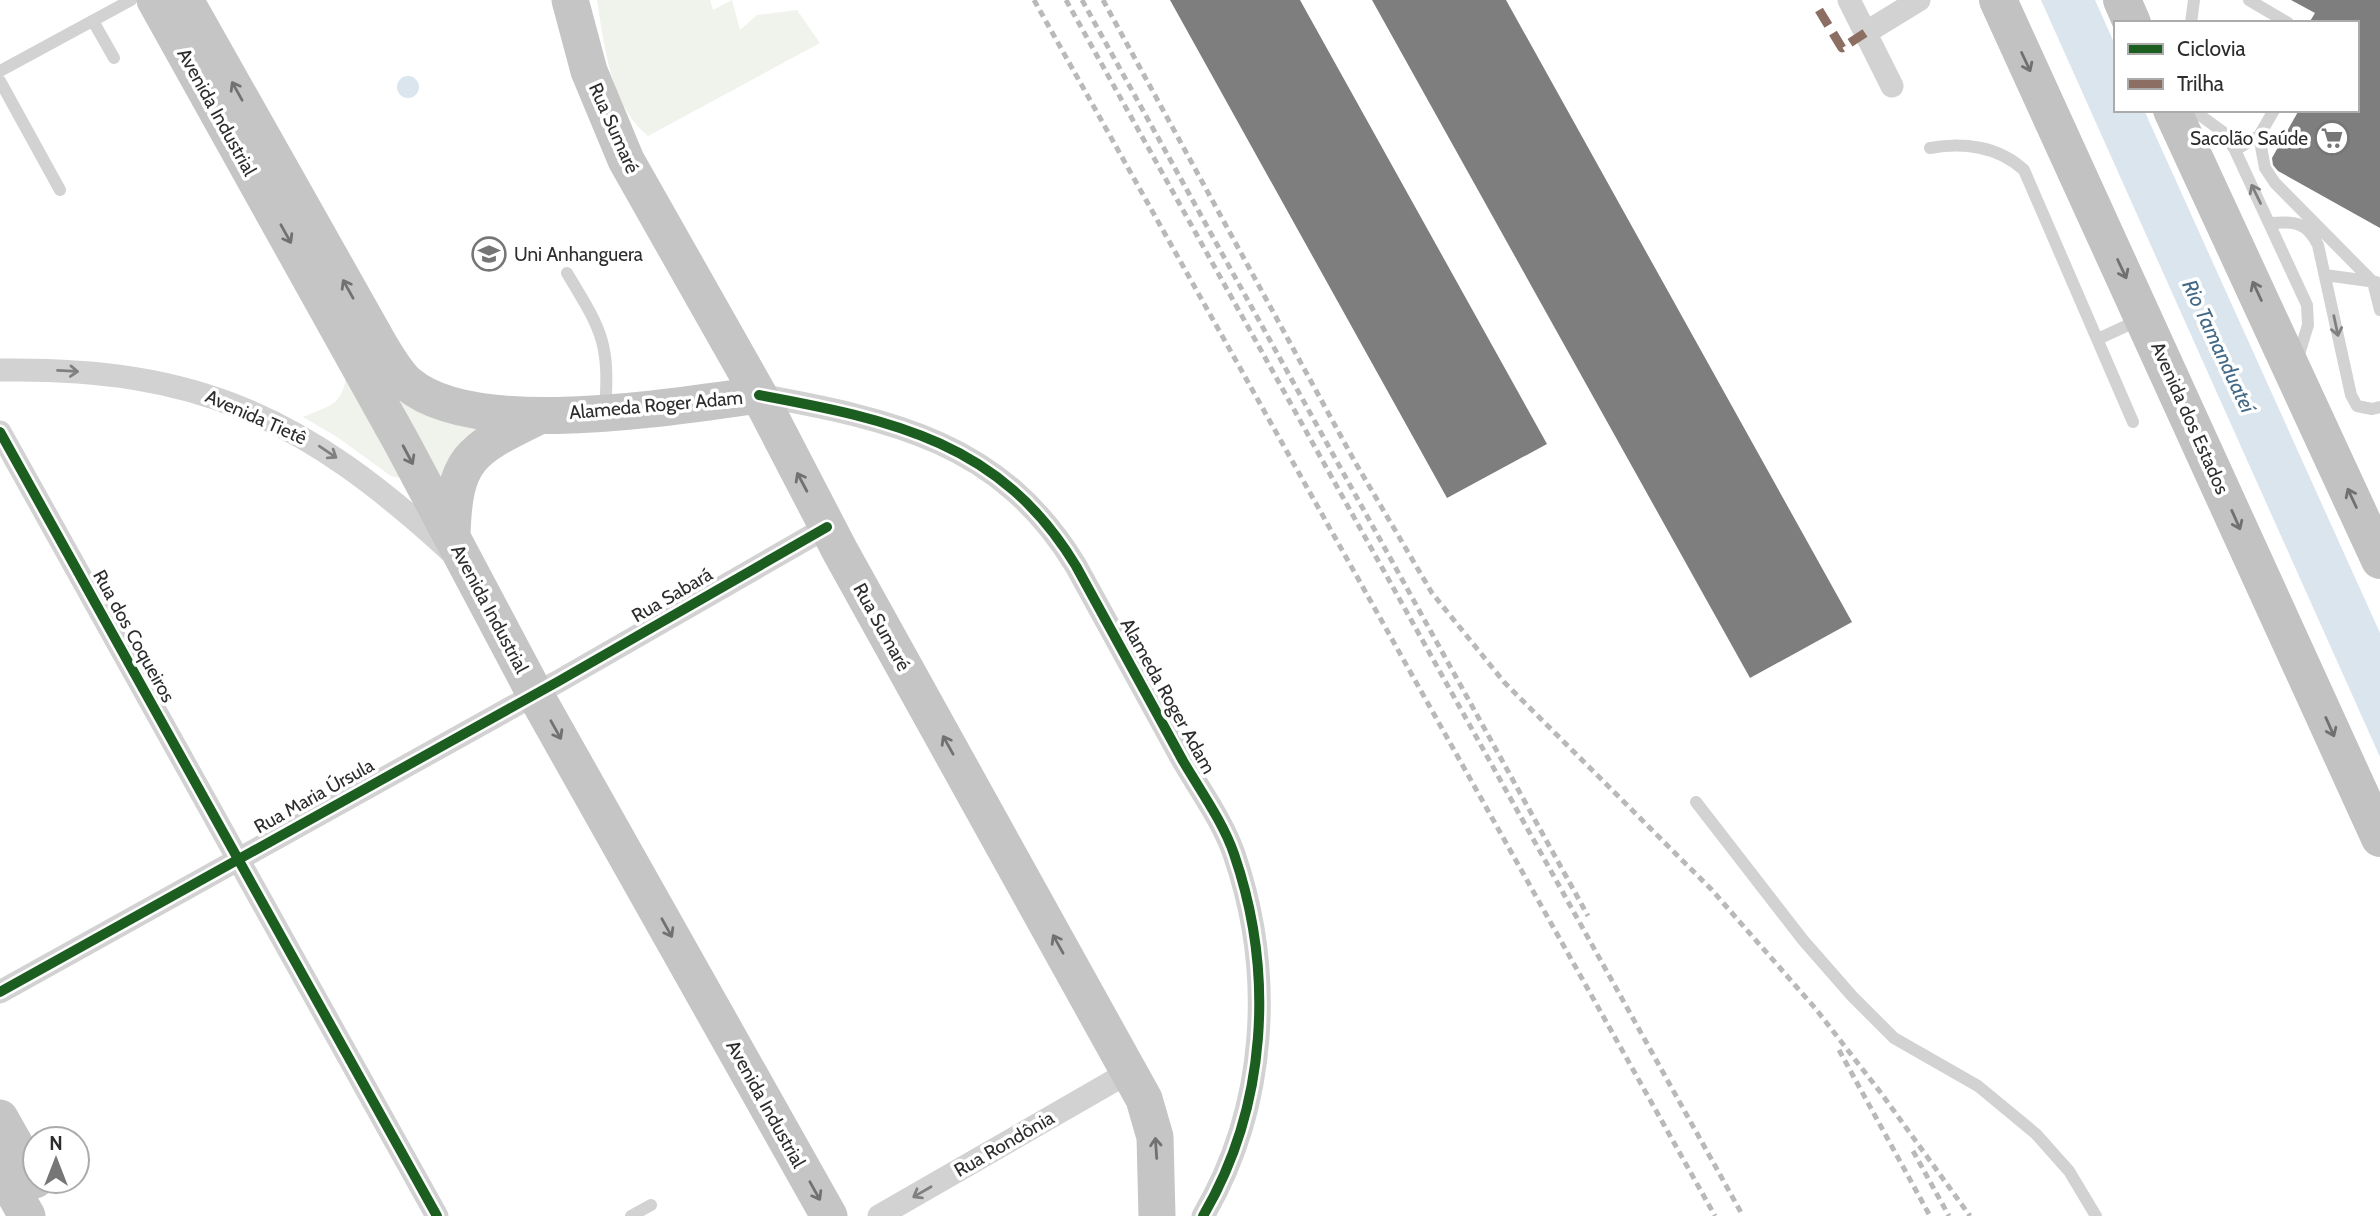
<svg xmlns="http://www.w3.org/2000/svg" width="2380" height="1216" font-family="Cabin,sans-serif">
<rect width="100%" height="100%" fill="#fff"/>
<path fill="#eff3ec" d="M597,0H710L713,10L732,0L740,30L757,15L797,10L820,43L648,136C611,106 604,45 597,0Z
M371,355L495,426L442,480Z
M347,373L401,474L399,478L391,476L337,437L303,417C331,405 342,406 347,373Z"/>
<path fill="#dae5ee" d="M2041,0H2095L2116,47V110H2144L2380,633V757Z
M397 87a11 11 0 1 1 22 0a11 11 0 1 1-22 0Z"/>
<path fill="#7e7e7e" d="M1170,0H1300L1547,444L1447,498Z
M1372,0H1506L1852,622L1750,678Z
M2291,0H2380V228L2278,171L2273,165L2272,158L2299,110H2357V23H2309L2315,13Z"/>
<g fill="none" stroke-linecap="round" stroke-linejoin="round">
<path stroke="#d2d2d2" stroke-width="12" d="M2249,0L2288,23
M93,21L114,58
M2191,23L2194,0
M0,71L131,0
M0,81L60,190
M2193,110L2223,132L2235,150L2307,305L2308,325L2297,361
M2259,136L2265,168L2275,183L2373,282L2380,310
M1930,148C1963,142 1998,146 2024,170L2133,422
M2235,150L2259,136L2274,110
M2271,223C2294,221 2307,222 2318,245L2351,395L2357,406L2372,409L2380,407
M567,273C602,331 610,342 605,411
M2325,275L2376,282
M2098,339L2141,319
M1696,802L1803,940L1852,996L1894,1038L1978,1086L2036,1134L2069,1171L2096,1216
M631,1216L651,1205"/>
<path stroke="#d2d2d2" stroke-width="23" d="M1849,0L1892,86
M1865,33L1919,0
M0,370C199,367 305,418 450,551
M759,395C893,420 1001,442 1076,566C1112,631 1147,696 1183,761C1200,790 1223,822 1234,854C1275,973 1267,1107 1203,1216
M0,432L437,1216
M0,992L559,681L827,527
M879,1216L1129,1072"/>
<path stroke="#c5c5c5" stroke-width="37" d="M155,0L403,445L535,694L829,1216
M185,0L382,349C389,360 397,374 407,383C474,441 675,406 759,395
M570,0L589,71L626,160L759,395L840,551L1144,1099L1155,1137L1157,1216
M452,536C454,459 469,450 537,417
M0,1118L35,1180
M0,1168L27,1216"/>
<path stroke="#c2c2c2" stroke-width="38" d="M1998,0L2380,838
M2122,0L2132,23
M2172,110L2380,560"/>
<path stroke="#b9b9b9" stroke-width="5" stroke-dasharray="7 5" stroke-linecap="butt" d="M1034,0L1715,1216
M1066,0L1743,1216
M1082,0L1588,916
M1103,0L1355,462L1432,593L1504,682L1711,889L1815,1008L1881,1093L1970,1216
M1839,1050L1930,1216
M1913,1151L1949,1216"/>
<path stroke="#8d6e63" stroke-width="9" stroke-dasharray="18 9" stroke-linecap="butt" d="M1819,10L1842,48L1865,33"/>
<defs>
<path id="cycleway" d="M759,395C893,420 1001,442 1076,566C1112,631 1147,696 1183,761C1200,790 1223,822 1234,854C1275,973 1267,1107 1203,1216
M0,432L437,1216
M0,992L559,681L827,527"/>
</defs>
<use href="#cycleway" stroke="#fff" stroke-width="15"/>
<use href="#cycleway" stroke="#1b5e20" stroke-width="10"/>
</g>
<defs><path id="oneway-shaft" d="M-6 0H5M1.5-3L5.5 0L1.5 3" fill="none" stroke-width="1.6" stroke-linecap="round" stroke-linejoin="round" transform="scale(1.75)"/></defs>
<g stroke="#707070">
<use href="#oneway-shaft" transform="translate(2026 62) rotate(65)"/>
<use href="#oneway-shaft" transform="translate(2122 269) rotate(65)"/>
<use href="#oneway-shaft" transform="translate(2257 291) rotate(-115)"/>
<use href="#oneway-shaft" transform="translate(2352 498) rotate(-115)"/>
<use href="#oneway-shaft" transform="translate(2236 520) rotate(66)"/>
<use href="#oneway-shaft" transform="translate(2330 727) rotate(66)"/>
</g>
<g stroke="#717171">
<use href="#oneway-shaft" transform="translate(237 91) rotate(-119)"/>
<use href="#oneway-shaft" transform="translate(286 234) rotate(61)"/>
<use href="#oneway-shaft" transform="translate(348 289) rotate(-119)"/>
<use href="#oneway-shaft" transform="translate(408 455) rotate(62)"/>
<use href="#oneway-shaft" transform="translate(802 482) rotate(-118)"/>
<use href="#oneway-shaft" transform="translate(556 730) rotate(61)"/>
<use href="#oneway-shaft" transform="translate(948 745) rotate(-119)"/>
<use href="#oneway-shaft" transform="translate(667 928) rotate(61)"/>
<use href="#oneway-shaft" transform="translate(1058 944) rotate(-119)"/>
<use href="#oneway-shaft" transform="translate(1156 1148) rotate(-94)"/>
<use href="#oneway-shaft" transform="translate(815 1191) rotate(61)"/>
</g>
<g stroke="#808080">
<use href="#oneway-shaft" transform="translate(2256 194) rotate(-116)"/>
<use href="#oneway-shaft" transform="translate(2336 326) rotate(78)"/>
<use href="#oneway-shaft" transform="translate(68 371) rotate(3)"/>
<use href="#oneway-shaft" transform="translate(328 452) rotate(34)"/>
<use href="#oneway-shaft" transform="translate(922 1192) rotate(150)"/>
</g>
<defs>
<symbol id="supermarket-ring" viewBox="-11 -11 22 22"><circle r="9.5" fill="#fff" stroke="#767676" stroke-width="1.5"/><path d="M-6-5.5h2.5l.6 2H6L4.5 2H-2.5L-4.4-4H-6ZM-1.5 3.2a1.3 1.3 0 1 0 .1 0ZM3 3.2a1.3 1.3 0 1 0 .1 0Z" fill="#767676"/></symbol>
<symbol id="university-ring" viewBox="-11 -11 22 22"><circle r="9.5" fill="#fff" stroke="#767676" stroke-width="1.5"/><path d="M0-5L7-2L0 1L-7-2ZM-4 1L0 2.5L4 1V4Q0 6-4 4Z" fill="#767676"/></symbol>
</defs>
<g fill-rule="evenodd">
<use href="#supermarket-ring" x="2313" y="119" width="38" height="38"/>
<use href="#university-ring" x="470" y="235" width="38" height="38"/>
</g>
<g text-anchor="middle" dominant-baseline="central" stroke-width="7" stroke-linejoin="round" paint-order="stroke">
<g font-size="19" fill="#2d2d2d" stroke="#fff">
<text transform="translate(217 112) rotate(61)">Avenida Industrial</text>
<text transform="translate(614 128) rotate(66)">Rua Sumaré</text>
<text transform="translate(656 405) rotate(-5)">Alameda Roger Adam</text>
<text transform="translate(256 417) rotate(24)">Avenida Tietê</text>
<text transform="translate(2190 418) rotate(66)">Avenida dos Estados</text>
<text transform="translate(672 595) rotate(-30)">Rua Sabará</text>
<text transform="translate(490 609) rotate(62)">Avenida Industrial</text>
<text transform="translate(882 627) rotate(61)">Rua Sumaré</text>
<text transform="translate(134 636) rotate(61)">Rua dos Coqueiros</text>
<text transform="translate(1168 696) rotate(61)">Alameda Roger Adam</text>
<text transform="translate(314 796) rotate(-29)">Rua Maria Úrsula</text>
<text transform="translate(766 1104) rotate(61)">Avenida Industrial</text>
<text transform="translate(1004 1144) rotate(-30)">Rua Rondônia</text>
</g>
<g font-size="19" fill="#2d2d2d" stroke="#fff" text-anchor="end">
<text x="2308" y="138">Sacolão Saúde</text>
<text x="514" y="254" text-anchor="start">Uni Anhanguera</text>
</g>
<g font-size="21" font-style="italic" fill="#446986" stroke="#fff">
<text transform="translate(2219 346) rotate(65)">Rio Tamanduateí</text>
</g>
</g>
<rect x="2114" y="21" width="245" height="91" fill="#ffffff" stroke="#ababab" stroke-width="2"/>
<rect x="2128" y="44" width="35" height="10" fill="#1b5e20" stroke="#ababab" stroke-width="2"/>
<text x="2177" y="56" font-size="21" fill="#2d2d2d">Ciclovia</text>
<rect x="2128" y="79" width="35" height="10" fill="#8d6e63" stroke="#ababab" stroke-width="2"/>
<text x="2177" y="91" font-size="21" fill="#2d2d2d">Trilha</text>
<g transform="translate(56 1160)"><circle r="33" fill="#ffffff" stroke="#ababab" stroke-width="2"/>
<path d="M0-5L12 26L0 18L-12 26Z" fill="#767676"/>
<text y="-10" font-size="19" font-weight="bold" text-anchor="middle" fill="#2d2d2d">N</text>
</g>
</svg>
